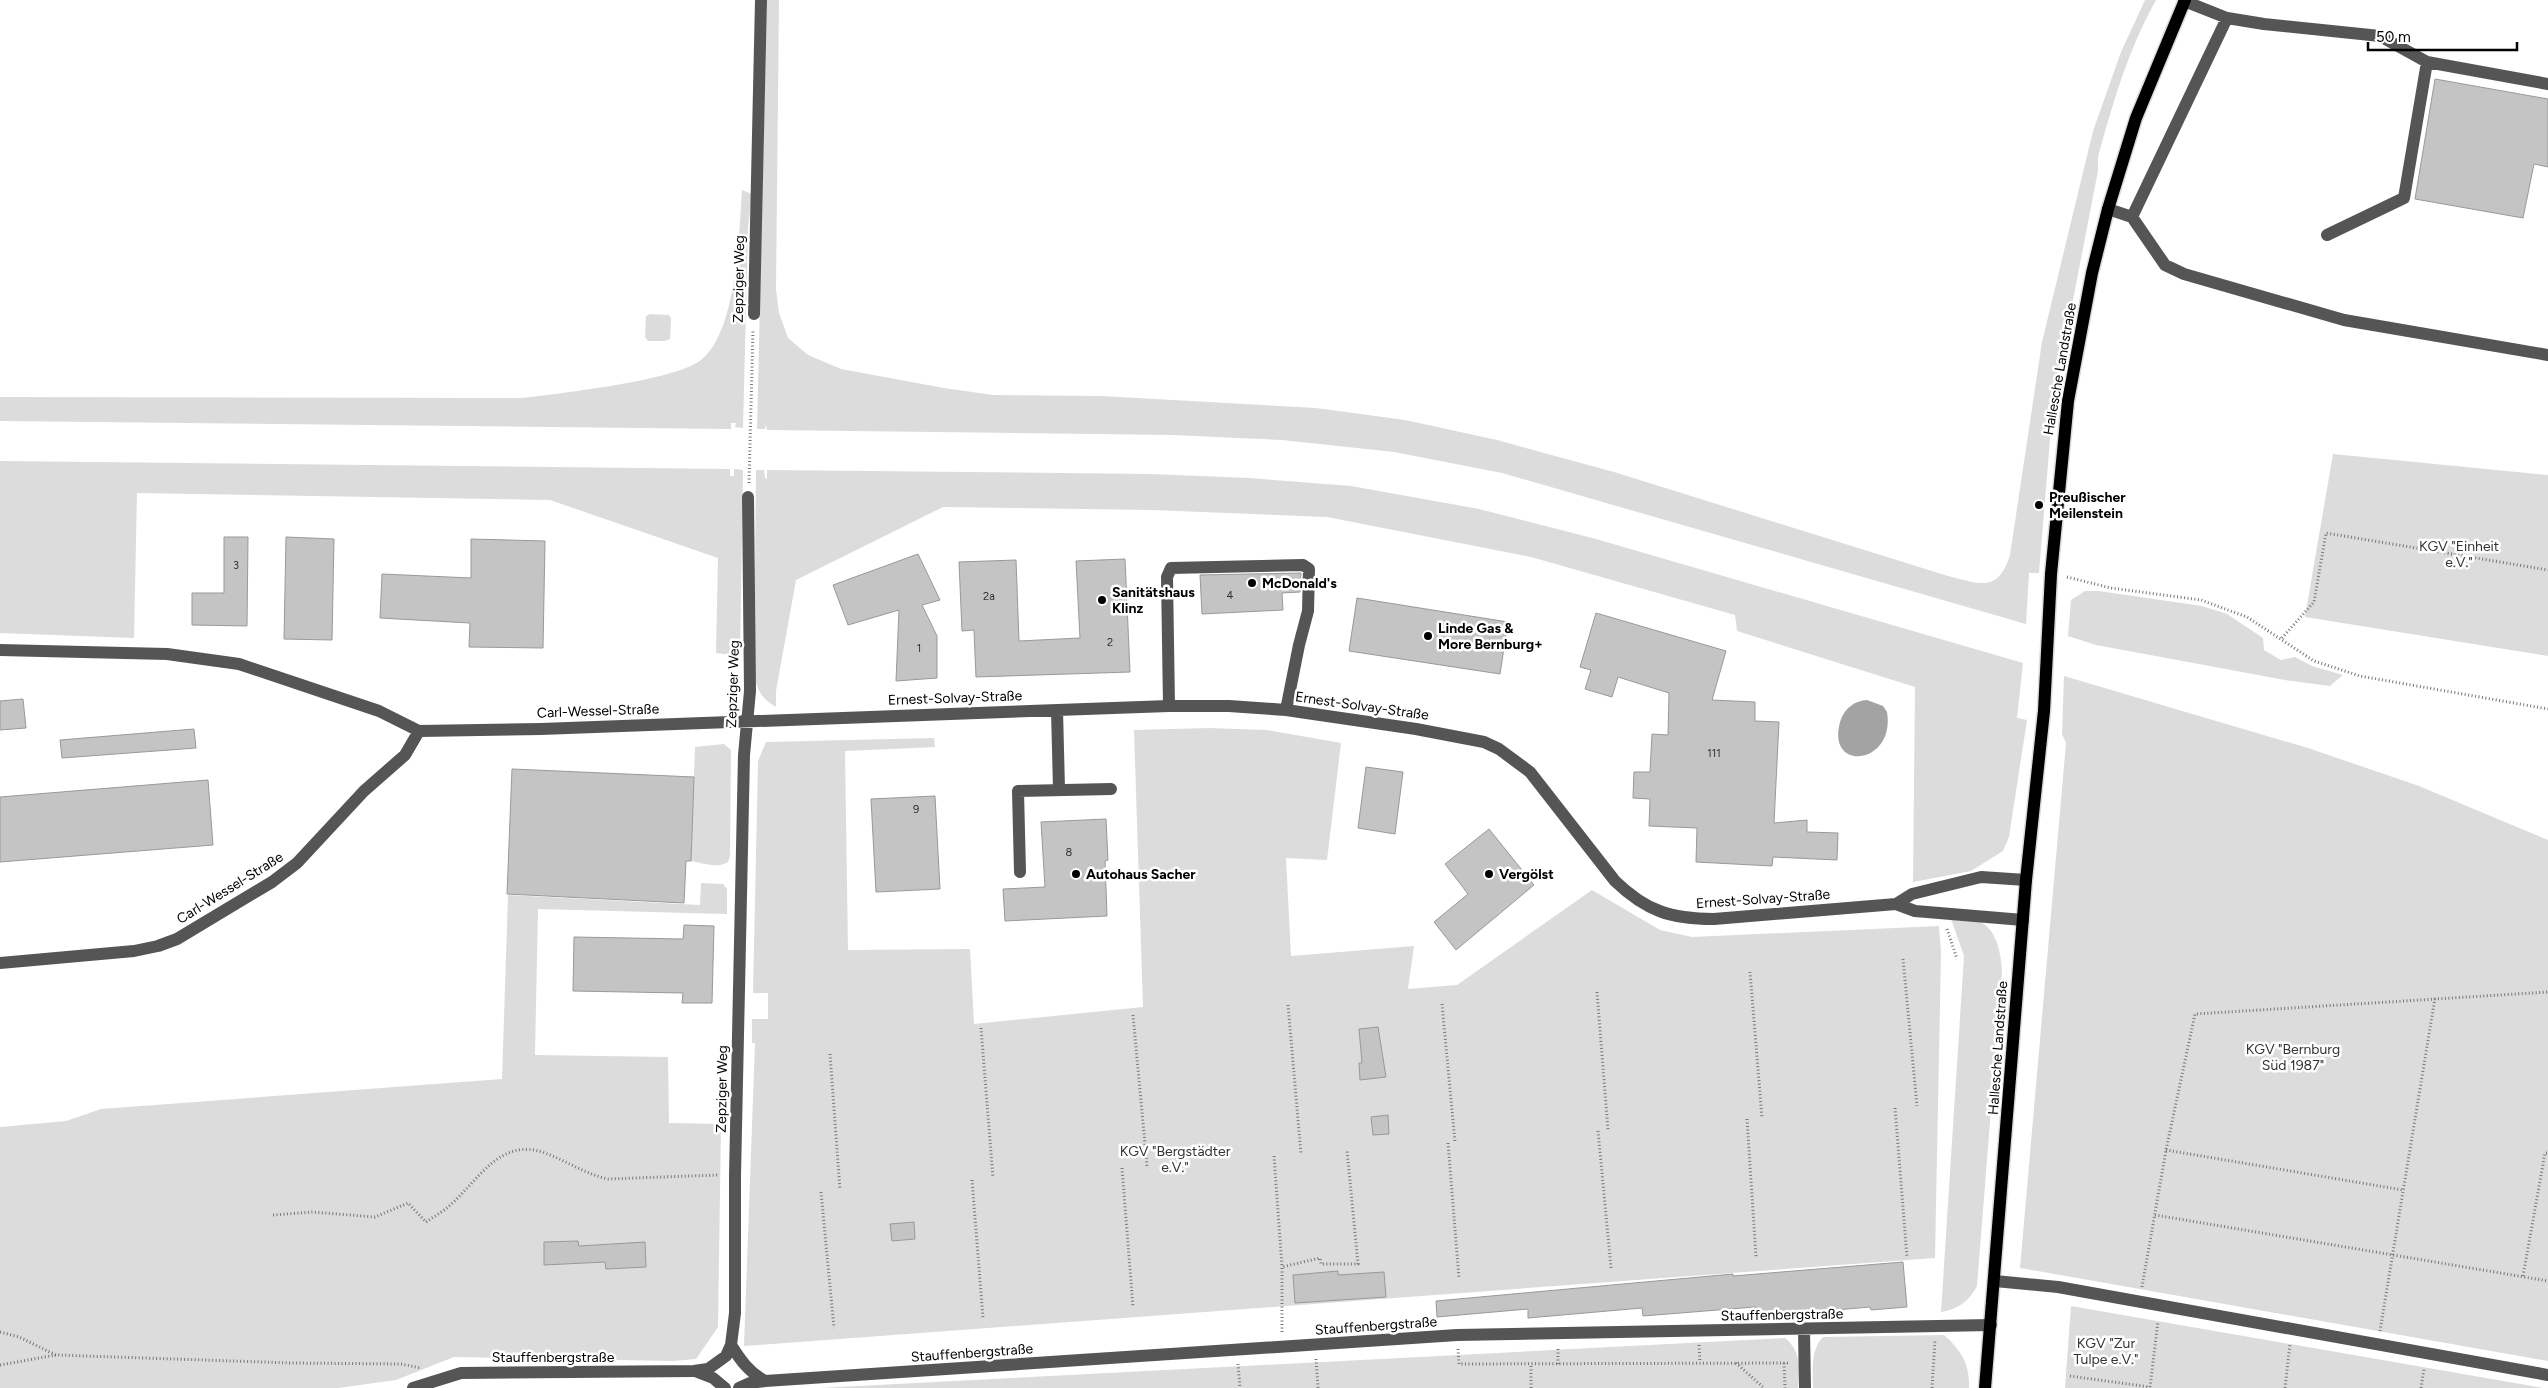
<svg xmlns="http://www.w3.org/2000/svg" width="2548" height="1388" font-family="Figtree,sans-serif">
<rect width="100%" height="100%" fill="#fff"/>
<path fill="#dcdcdc" d="M767,0H779L776,289L779,313L788,338L808,355L841,369L944,388L993,395L1101,396L1316,408L1405,420L1497,440L1614,472L1948,576C1980,584 1998,593 2010,555L2042,342L2093,131L2121,52L2145,0H2156C2128,50 2113,103 2098,157V171L2053,403L2039,573H2029L2026,624L1502,473L1394,452L1282,440L1172,435L767,430L766,424L765,429H757Z
M742,190L752,194L748,229L743,428L735,427L736,423H731V429L0,421V397L523,398C561,393 674,381 701,360C737,332 739,233 742,190Z
M650,314L669,315L671,319L670,339L665,341H648L645,337L646,316Z
M2333,454L2548,475V656L2305,617Z
M0,461L730,469V476H734V469L743,470L740,656L716,653L718,558L550,500L137,493L134,638L0,633Z
M756,470H764L765,478L767,479V470L1151,474L1249,478L1351,486L1479,509L1596,539L2023,663L2017,718L2027,720L2009,837L2003,851L1971,871L1913,882L1915,687L1737,631L1735,615L1531,557L1327,517L1151,510L943,507L796,580L776,691V707C761,699 756,688 754,672Z
M2085,591H2099L2202,606L2227,614L2263,638L2264,650L2281,660L2295,657L2312,666L2343,675L2330,686L2285,680L2096,645L2068,636L2071,600Z
M2064,676L2311,749L2419,786L2548,840V1361L2020,1268L2066,743L2062,734Z
M1209,728L1267,730L1341,743L1327,860L1286,858L1291,956L1414,946L1408,989L1457,985L1592,890L1660,930L1692,937L1939,926L1941,952L1935,1258L744,1346L755,1043H752V1019H768V993H753L758,761L766,742L934,738L935,747L845,751L848,950L970,949L974,1024L1143,1007L1134,730Z
M724,744L731,750L730,856L728,862C717,869 704,863 691,861L695,747Z
M701,883L723,884L727,889V914L538,909L535,1055L668,1057L669,1123L721,1124L718,1327L696,1359L673,1361L454,1357L396,1380L338,1388H0V1127L66,1121L101,1109L502,1079L508,895L700,905Z
M1950,916C1959,917 1969,917 1978,921C1997,928 2001,954 2002,971L1977,1286C1969,1301 1959,1309 1941,1312L1964,956Z
M2071,1306L2543,1388H2065Z
M1944,1335C1961,1350 1970,1364 1969,1388H1813C1813,1371 1810,1350 1823,1337Z
M1785,1338C1802,1352 1799,1367 1798,1388H819Z"/>
<path fill="#a3a3a3" d="M1867,700L1883,706L1887,712C1896,766 1823,773 1841,719C1846,707 1855,701 1867,700Z"/>
<path fill="#c4c4c4" stroke="#999" d="M2435,79L2548,99V167L2534,164L2523,218L2415,199Z
M224,537H248L247,626L192,625V593H224Z
M286,537L334,539L332,640L284,639Z
M471,539L545,541L543,648L469,647L470,623L380,618L382,574L471,578Z
M918,554L940,600L922,605L937,636V678L896,681L899,610L848,625L833,585Z
M1125,559L1130,672L976,677L974,630L962,631L959,562L1016,560L1019,641L1080,638L1076,561Z
M1301,573L1300,592L1282,593L1283,610L1202,614L1200,575Z
M1357,598L1508,622L1500,674L1349,651Z
M1596,613L1726,651L1712,700L1755,702V721L1779,722L1774,823L1807,820V832L1838,833L1837,860L1773,857L1772,866L1696,862L1697,828L1649,826L1650,799L1633,798L1634,772H1650L1652,734L1668,735L1669,693L1618,677L1612,697L1585,689L1591,670L1580,667Z
M23,699L26,728L0,730V701Z
M194,729L196,748L62,758L60,740Z
M1366,767L1403,772L1395,834L1358,828Z
M512,769L694,777L691,861H686L684,903L507,894Z
M208,780L213,845L0,862V797Z
M935,796L940,889L876,892L871,799Z
M1106,819L1108,860L1105,861L1107,916L1005,921L1003,889L1045,887L1041,822Z
M1489,829L1534,885L1456,950L1434,922L1468,894L1445,864Z
M684,925L714,926L712,1003H682L683,993L573,991L574,937L683,939Z
M1378,1027L1386,1077L1360,1080L1359,1063H1362L1359,1029Z
M1388,1115L1389,1134L1373,1135L1371,1117Z
M914,1222L915,1239L892,1241L890,1224Z
M578,1241L579,1246L645,1242L646,1267L606,1269L605,1262L544,1265V1242Z
M1903,1262L1907,1307L1871,1310L1870,1307L1756,1317L1755,1307L1643,1316L1642,1308L1528,1318V1309L1437,1317L1436,1301L1733,1274V1276Z
M1338,1271V1275L1384,1272L1386,1297L1295,1303L1293,1275Z"/>
<g fill="none" stroke-linecap="round" stroke-linejoin="round">
<defs>
<path id="major" d="M1985,1388L2026,880L2044,711L2051,574L2068,401L2092,273L2108,209L2136,118L2185,0"/>
</defs>
<use href="#major" stroke="#dbdbdb" stroke-width="15"/>
<path stroke="#777" stroke-width="3" stroke-dasharray="1 2.5" stroke-linecap="butt" d="M749,483L753,330
M2067,577L2111,588L2201,600L2247,617L2314,661L2360,676L2548,709
M2282,638L2314,602L2326,533L2548,570
M1947,929L1957,959
M1903,959L1917,1106
M1750,972L1762,1118
M1597,992L1608,1130
M1442,1004L1455,1142
M1288,1005L1301,1154
M1133,1015L1147,1166
M981,1028L993,1178
M830,1054L840,1190
M1895,1108L1907,1257
M1747,1119L1756,1257
M1598,1131L1611,1268
M1448,1143L1459,1278
M2166,1150L2403,1190
M1274,1156L1282,1267
M1122,1168L1133,1307
M972,1180L983,1318
M821,1192L834,1328
M273,1215L313,1212L375,1217L408,1203L426,1222C433,1217 441,1213 448,1207C477,1183 499,1136 545,1153C567,1161 585,1174 608,1179L719,1175
M2155,1215L2548,1281
M2523,1276L2545,1153H2548
M2142,1287L2166,1150L2195,1014L2548,992
M2380,1331L2435,998
M0,1332L19,1337L56,1355L292,1363L401,1364L421,1368
M1282,1332V1267L1320,1258L1321,1264H1358L1347,1150
M1699,1345L1700,1362
M1458,1349L1459,1364L1790,1363
M1558,1349V1364
M1316,1359L1318,1388
M1736,1363L1764,1388
M1784,1363L1785,1388
M1238,1364L1240,1388
M0,1365L56,1355
M2070,1376L2150,1387
M2150,1387L2158,1321
M1531,1388V1364
M1932,1388L1935,1340
M2285,1388L2290,1344
M2421,1388L2424,1369"/>
<path stroke="#555" stroke-width="12" d="M2184,1L2227,18L2264,24L2380,36L2427,62L2548,84
M2108,209L2132,217L2165,265L2184,274L2344,320L2548,355
M2132,217L2227,18
M2327,235L2404,198L2427,62
M754,314L761,0
M0,650L167,654L239,664L379,711L419,731L541,729L1169,706H1229L1286,710L1416,729L1484,742L1499,749L1530,772L1615,881C1646,911 1671,919 1714,919L1896,904L1915,911L2023,920
M1169,706L1167,577L1171,568L1303,565L1309,569L1308,611L1299,645L1286,710
M1057,710L1059,789
M1020,872L1018,791L1111,789
M1896,904L1912,894L1981,877L2026,880
M0,963L134,951L158,946L177,939L272,882L297,863L364,791L405,755L419,731
M1995,1281L2058,1287L2548,1375
M1804,1330L1805,1388
M731,1345C741,1361 749,1372 765,1381
M695,1371L713,1378L725,1388
M413,1388L461,1373L694,1371L708,1369L726,1356L731,1345L735,1313V1175L744,755L750,691L748,497
M739,1388L750,1383L765,1381L1457,1335L1991,1325"/>
<use href="#major" stroke="#000" stroke-width="12"/>
</g>
<g fill="#000" stroke="#fff" stroke-width="2">
<circle cx="2039" cy="505" r="5"/>
<circle cx="1252" cy="583" r="5"/>
<circle cx="1102" cy="600" r="5"/>
<circle cx="1428" cy="636" r="5"/>
<circle cx="1076" cy="874" r="5"/>
<circle cx="1489" cy="874" r="5"/>
</g>
<g text-anchor="middle" dominant-baseline="central" stroke-width="5" stroke-linejoin="round" paint-order="stroke">
<g font-size="11" fill="#313131">
<text x="236" y="565">3</text>
<text x="1230" y="595">4</text>
<text x="989" y="596">2a</text>
<text x="1110" y="642">2</text>
<text x="919" y="648">1</text>
<text x="1714" y="753">111</text>
<text x="916" y="809">9</text>
<text x="1069" y="852">8</text>
</g>
<g font-size="14" fill="#000" stroke="#fff">
<text transform="translate(739 279) rotate(-89)">Zepziger Weg</text>
<text transform="translate(2060 369) rotate(-80)">Hallesche Landstraße</text>
<text transform="translate(733 684) rotate(-88)">Zepziger Weg</text>
<text transform="translate(955 698) rotate(-2)">Ernest-Solvay-Straße</text>
<text transform="translate(1362 706) rotate(8)">Ernest-Solvay-Straße</text>
<text transform="translate(598 711) rotate(-2)">Carl-Wessel-Straße</text>
<text transform="translate(230 888) rotate(-32)">Carl-Wessel-Straße</text>
<text transform="translate(1763 899) rotate(-4)">Ernest-Solvay-Straße</text>
<text transform="translate(1998 1048) rotate(-86)">Hallesche Landstraße</text>
<text transform="translate(722 1089) rotate(-89)">Zepziger Weg</text>
<text transform="translate(1782 1315) rotate(-1)">Stauffenbergstraße</text>
<text transform="translate(1376 1326) rotate(-4)">Stauffenbergstraße</text>
<text transform="translate(972 1353) rotate(-4)">Stauffenbergstraße</text>
<text x="553" y="1357">Stauffenbergstraße</text>
</g>
<g font-size="14" font-weight="bold" fill="#000" stroke="#fff" text-anchor="start">
<text x="2049" y="497">Preußischer<tspan x="2049" dy="16">Meilenstein</tspan></text>
<text x="1262" y="583">McDonald's</text>
<text x="1112" y="592">Sanitätshaus<tspan x="1112" dy="16">Klinz</tspan></text>
<text x="1438" y="628">Linde Gas &amp;<tspan x="1438" dy="16">More Bernburg+</tspan></text>
<text x="1086" y="874">Autohaus Sacher</text>
<text x="1499" y="874">Vergölst</text>
</g>
<g font-size="14" fill="#333" stroke="#fff">
<text x="2459" y="546">KGV "Einheit<tspan x="2459" dy="16">e.V."</tspan></text>
<text x="2293" y="1049">KGV "Bernburg<tspan x="2293" dy="16">Süd 1987"</tspan></text>
<text x="1175" y="1151">KGV "Bergstädter<tspan x="1175" dy="16">e.V."</tspan></text>
<text x="2106" y="1343">KGV "Zur<tspan x="2106" dy="16">Tulpe e.V."</tspan></text>
</g>
</g>
<path d="M2368 42v8h149v-8" fill="none" stroke="#000000" stroke-width="2.5"/>
<text x="2376" y="42" font-size="15" fill="#000000" stroke="#ffffff" stroke-width="4" paint-order="stroke">50 m</text>
</svg>
